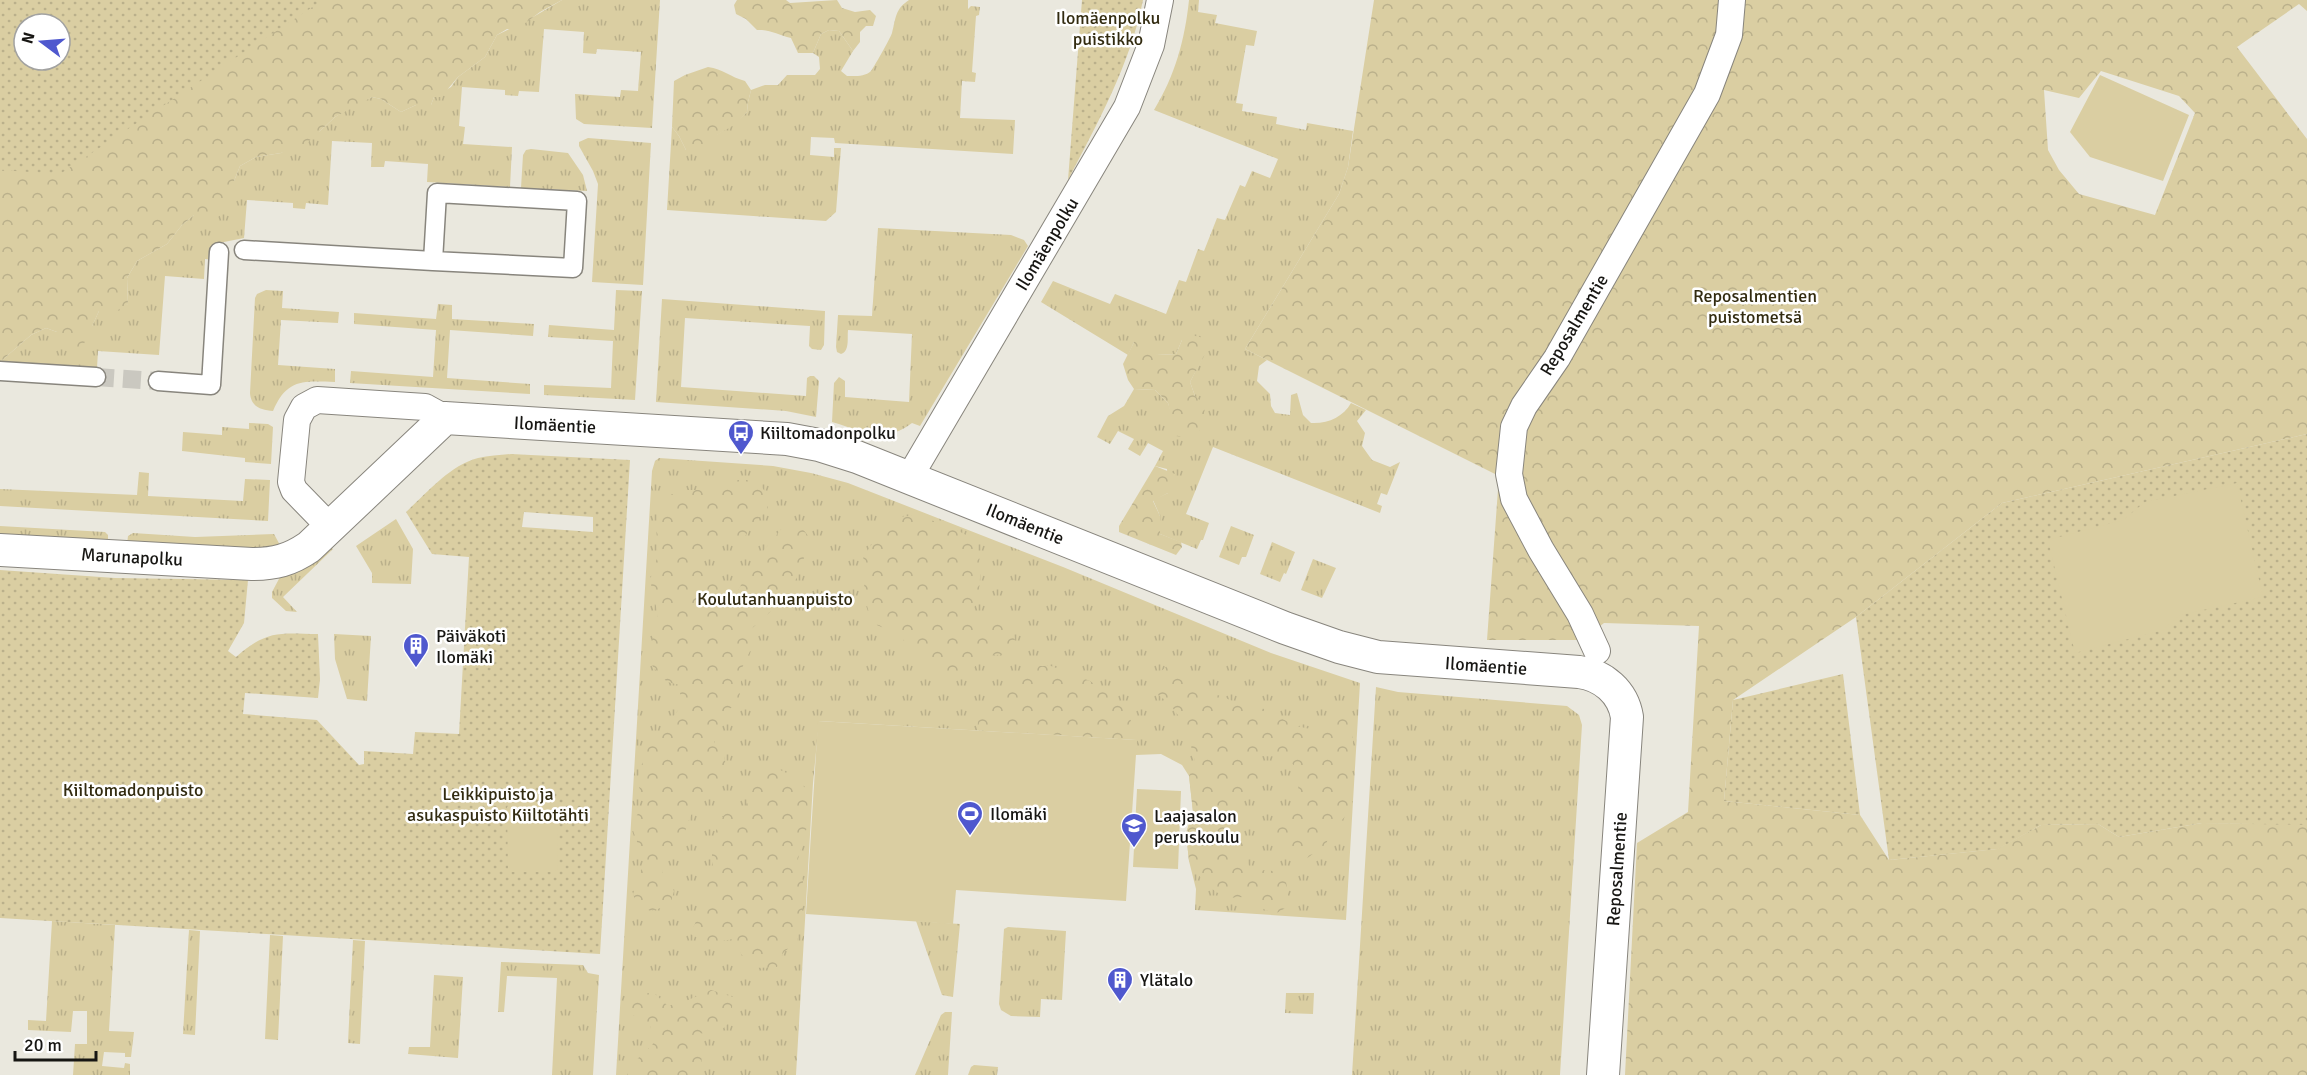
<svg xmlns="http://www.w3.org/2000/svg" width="2307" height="1075" font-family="Signika,sans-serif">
<defs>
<pattern id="grass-tufts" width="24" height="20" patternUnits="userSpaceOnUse" patternTransform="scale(1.5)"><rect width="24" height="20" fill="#dacea2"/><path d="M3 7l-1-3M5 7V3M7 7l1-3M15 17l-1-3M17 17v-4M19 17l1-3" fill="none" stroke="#bab08b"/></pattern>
<pattern id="forest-crowns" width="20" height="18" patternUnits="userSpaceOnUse" patternTransform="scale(1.5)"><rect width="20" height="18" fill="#dacea2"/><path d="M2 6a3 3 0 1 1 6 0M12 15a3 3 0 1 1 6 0" fill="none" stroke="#bab08b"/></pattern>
<pattern id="park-dots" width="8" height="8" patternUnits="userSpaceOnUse" patternTransform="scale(1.5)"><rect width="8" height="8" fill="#dacea2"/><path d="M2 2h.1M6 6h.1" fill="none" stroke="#bab08b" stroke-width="1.8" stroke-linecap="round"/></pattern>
</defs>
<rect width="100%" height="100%" fill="#eae8de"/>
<path fill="url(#grass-tufts)" d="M562,0H660L652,128L584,124L576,119L575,94L620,97L621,90L638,91L641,52L597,49L596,54L583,53L584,32L544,29L539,92L519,91L518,96L505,95V90L462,87L459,126L465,127L463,144L512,147L510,187L427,182L428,164L385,161L384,167H371L372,143L332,141L328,205L306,203L305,209L293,208V203L247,200L244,238L214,244L213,260L205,259L204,279L165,276L159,355L98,351L97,368L0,362L31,335L46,328L57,332L92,326L99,311L128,304L127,278L137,261L167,244L182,225L234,181L240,166L256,157L281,153L320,131L335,117L358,103L372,97L381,99L401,112L416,105H431L434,97L451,87L458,77L485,57L497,35L528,20Z
M909,0H968V9L971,6L980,7L979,15L976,16L972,72L976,73L975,82L962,81L960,118L1015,120L1013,154L835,143L834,138L811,137L810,155L834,157V148H841L836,212L826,221L667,210L672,127L679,136L686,150C709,139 729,130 747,112L748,102L751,90L765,85H778L787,75H815L820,69L819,57L813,53L821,34L829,30L839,31L853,51L841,71L847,76C854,76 865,77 871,71C873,69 891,37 892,33C896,18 895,9 909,0Z
M1189,0H1199L1198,12L1217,15L1215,23L1257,31L1254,46L1246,45L1236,103L1243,104L1242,111L1277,117L1276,124L1306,130L1307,123L1353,131L1348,167L1339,194L1245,349L1267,360L1259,366L1257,381L1270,394L1271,406L1275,413L1290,415L1291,395L1297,393L1303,415L1311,423C1328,424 1343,417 1351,403L1366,410L1357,421L1365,433L1362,446L1372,460L1390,467L1400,462L1387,495L1381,493L1377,504L1382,506L1380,513L1213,447L1186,514L1209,523L1203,540H1201L1197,549L1160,534V516L1153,500L1168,493L1167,469L1155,466L1163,451L1148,443L1140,456L1128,449L1134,439L1118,431L1110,444L1097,437L1108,416L1124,406L1134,389L1155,390L1168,403L1174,421L1195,396L1190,382L1209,345L1182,340L1176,354L1157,355L1134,342L1128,355L1041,302L1053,281L1110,304L1115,294L1166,314L1179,280L1186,282L1198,249L1204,251L1217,218L1225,220L1240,185L1245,187L1252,171L1270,178L1278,159L1154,110C1175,76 1185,39 1189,0Z
M588,138L651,143L643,285L592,282L598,184L593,171L579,146V142Z
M531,149L568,153L583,175L587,191L521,188L523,155L526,150Z
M878,228L1011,235L1024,240L1028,246L920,426L912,423C883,445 863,431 832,422L834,383L839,377L845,381V397L909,402L912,334L848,330C847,338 850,351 841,354L837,352L836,347L838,315L872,316Z
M266,290L283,291L282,308L339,312L338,323L281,320L278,365L335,369V382C304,381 287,378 273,411C261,410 251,407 250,393L255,298L257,294Z
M616,290L642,291L635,400L544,395V385L611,388L613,341L548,337L549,325L614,330Z
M662,299L825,311L824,345L821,350L812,349L809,346L810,326L685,318L681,387L806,396L807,378L810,376H814L819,381L816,417L786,411L656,402Z
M438,304L452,305V319L534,324L533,336L450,330L447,378L530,384V394L350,383L351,371L433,377L436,330L354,324V313L436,319Z
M249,423L268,424L273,427L271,464L245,462V458L182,451L183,432L222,435V427L249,429Z
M659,458L773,466L811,473L848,483L1063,567L1271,653L1360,683L1346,920L1195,910L1196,889L1189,861L1186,833L1193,812L1189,776L1182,765L1161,754L1136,755V740L819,721L813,783L796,1075H616L652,471L655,461Z
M139,472L149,473L148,496L243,501L245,479L270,480L268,521L0,506V489L137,495Z
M396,519L413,549L411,584L372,583V573L356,546Z
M0,526L105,532L108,535V541L0,539Z
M1231,526L1254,535L1246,557H1242L1239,565L1219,557Z
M133,533L195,537L274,534L281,547V549L127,544L128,536Z
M325,542L333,549L283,597L297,612L286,611L272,598V592L280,577L291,572Z
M1272,542L1295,552L1286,574L1284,573L1280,582L1260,574Z
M1313,559L1336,568L1322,598L1301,590Z
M334,634L371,636L367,701L347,699L335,659Z
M1376,687L1398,692L1567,706L1579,715L1582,725L1560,1075H1352Z
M52,921L115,925L109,1031L134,1032L131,1057H125V1053L104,1052L102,1066L124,1068L125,1063L130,1064V1075H73L75,1044H87V1011H73L71,1032L28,1030V1020L46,1021Z
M916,921L960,924L953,997L942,995Z
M1008,927L1066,931L1062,1000L1041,999L1040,1017L1011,1016L1001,1010L999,1004L1004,929Z
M189,930L200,931L195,1035L183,1034Z
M270,935L283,936L278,1040L265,1039Z
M353,940L365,941L360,1044L348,1043Z
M501,962L583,965L588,973L599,975L593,1075H552L557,978L507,976L504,1012H498Z
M434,975L463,977L458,1058L408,1054L409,1047H430Z
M1286,993H1314L1313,1014L1285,1013Z
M945,1012H952L948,1075H915L941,1015Z
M974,1065L998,1067L997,1075H968L971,1067Z"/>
<path fill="url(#forest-crowns)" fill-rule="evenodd" d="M283,0H562L540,12L516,30L507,29L497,35L485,57L458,77L441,97H434L431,105H416L401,112L381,99L372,97L335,117L305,145L281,153L256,157L240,166L234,181L236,199L216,219L194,215L182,225L167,244L137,261L127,278L128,304L113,313L99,311L82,348L64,344L57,332L46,328L31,335L0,362V132Z
M737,0H786L790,3L837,0L842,8L855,12L870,10L876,16L873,26H866L860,32V42L853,51L839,31L829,30L821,34L813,53H798L791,38C778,35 770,29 757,30L746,19L736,14L734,5Z
M1374,0H2307V11L2299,4L2237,47L2307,139V434L2002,503L1856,617L1733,700L1724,801L1860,815L1889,860L1997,849L2041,825L2098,824L2119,837L2202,823L2307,824V1075H1625L1637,843L1688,812L1699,626L1604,623L1582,640H1487L1499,476L1245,349L1339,194L1348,167ZM2101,71L2179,96L2195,113L2155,215L2079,194L2059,170L2048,150L2044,90L2079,98Z
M708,67C723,69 730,77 745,81L751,90L748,102L747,112L734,125L717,135L715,145L703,156L686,150L679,136L672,127L674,81L685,75Z
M1191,335L1200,337L1210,345L1190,382L1195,396L1205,405L1203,428L1190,438L1176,436L1168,403L1155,390L1134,389L1128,380L1123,364L1134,342L1141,336L1155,344L1157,355L1176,354L1182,340Z
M1155,466L1175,474L1177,482L1168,493L1153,501L1160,516V534L1181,542L1182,547L1176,555L1119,532V526Z
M728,480H757L768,496V508L750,528L741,543L707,542L698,560C709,568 712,579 720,589L737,593L750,567L783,527L802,528L809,537C798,591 785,598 747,633L751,649L742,668L739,703L721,714L714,743L724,753L727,775L717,791L697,802L688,822L681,845L667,852L662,872L674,891L670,905L651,911L637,906L633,894L644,861L631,825L645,802L637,782L648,742C653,739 675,716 678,710C681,704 680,692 680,685L667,682L653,667L649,657L658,615L650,580L658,555L656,526L659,511L667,496L684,490H709Z
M916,515C930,520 968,531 975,543C982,554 981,587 977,599C976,605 972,611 970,616L979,626L993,614L1009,619L1015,639L1006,654L986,656L970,671L937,677L898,634L872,623L863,592L867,571L863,557L890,518Z
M1028,666H1051L1090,681L1117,699L1133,724L1126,739L977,730L979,712L1010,688Z
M1167,666L1189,676L1201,690L1224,697L1244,707L1258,706L1296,726L1320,731L1332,713L1342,706L1349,713L1353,741L1348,813L1330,834L1326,844L1302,862L1285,852L1273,843L1274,815L1293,808L1298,797L1299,772L1287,757L1261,756L1262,779L1259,796L1243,800L1234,812C1241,831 1243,850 1250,869L1285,872L1289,906L1275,914L1252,904L1243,897L1228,898L1216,892L1203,881L1189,861L1186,833L1193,812L1189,776L1195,761C1188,733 1182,711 1157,694V675Z
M776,768L795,777L808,791L807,827L798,859L803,881L802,910L797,941L783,953L777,967L755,968L741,954L733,939C716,942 705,944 691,934L696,921L710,906L697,883L713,868C710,842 713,832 727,811L743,812L753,789V769Z
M711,990L733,997L731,1020L718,1034L694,1033L691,1044L702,1056L700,1075H627L630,1066L653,1044L650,1025L631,1014L632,991L655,994L668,1006L688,1000Z"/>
<path fill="url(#park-dots)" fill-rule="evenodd" d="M0,0H323L60,174L0,170ZM24,24H60V60H24Z
M1082,0H1143C1130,65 1098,122 1068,180Z
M2307,434V825L2202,823L2119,837L2098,824L2041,825L1998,849L1889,860L1856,617L2002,503Z
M511,454L630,460L600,954L0,918V570L115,578L248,580L244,623L228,651L236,657C267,630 278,633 318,634L320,679L318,698L245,693L243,714L317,720L359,765L364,764V751L413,754L415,732L459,734L469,557L432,554L406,512C427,493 450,465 478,458C489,456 500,455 511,454ZM524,512L593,517V532L522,527Z
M1843,674L1860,815L1724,801L1733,700Z"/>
<path fill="#dacea2" d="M2100,75L2189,115L2163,181L2090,157L2070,132Z
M2237,483L2263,597L2180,615L2163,630L2075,653L2048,540L2123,520L2145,502Z
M818,721L1137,740L1126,901L956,890L953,924L806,914Z
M1137,789L1181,791L1178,869L1133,867Z
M553,802L557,806L558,868L555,872H512L508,869L507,807L511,803Z"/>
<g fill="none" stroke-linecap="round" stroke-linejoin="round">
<path stroke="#cac8c0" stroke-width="18" stroke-dasharray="18 9" stroke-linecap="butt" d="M96,377L158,381"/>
<defs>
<path id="pedestrian" d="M244,250L433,261L437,193L577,201L573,268L433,261
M0,371L96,377
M158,381L211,385L219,252"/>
<path id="minor" d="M909,478L1127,107L1151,45L1160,0
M329,526L294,490L291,482L297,420L304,407L317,400L425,407L445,418
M1597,651L1580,614L1541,550L1514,499L1509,474L1514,427L1524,406L1557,358L1707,94L1729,35L1732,0"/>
<path id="tertiary" d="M0,550L252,564C275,564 290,560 309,547L445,418L787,439L819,445L857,457L1285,628L1339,647L1378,657L1579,672C1603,675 1623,692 1627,717L1603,1075"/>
</defs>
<use href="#pedestrian" stroke="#88857d" stroke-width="21"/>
<use href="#minor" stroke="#88857d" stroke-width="28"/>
<use href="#tertiary" stroke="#88857d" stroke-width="34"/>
<use href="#pedestrian" stroke="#fff" stroke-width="18"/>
<use href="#minor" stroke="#fff" stroke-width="26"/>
<use href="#tertiary" stroke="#fff" stroke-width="32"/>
</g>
<defs>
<symbol id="bus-pin" viewBox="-11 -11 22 30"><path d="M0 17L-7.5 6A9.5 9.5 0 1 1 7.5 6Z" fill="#4f58ce" stroke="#fff"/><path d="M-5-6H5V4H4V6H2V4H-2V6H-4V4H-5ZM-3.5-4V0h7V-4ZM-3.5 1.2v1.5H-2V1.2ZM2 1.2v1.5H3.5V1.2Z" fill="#fff"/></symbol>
<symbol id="building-pin" viewBox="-11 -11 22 30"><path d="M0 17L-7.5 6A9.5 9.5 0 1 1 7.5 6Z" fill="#4f58ce" stroke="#fff"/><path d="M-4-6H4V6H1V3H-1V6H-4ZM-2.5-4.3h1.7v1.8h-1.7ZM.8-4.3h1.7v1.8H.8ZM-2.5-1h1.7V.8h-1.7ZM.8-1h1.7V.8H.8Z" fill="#fff"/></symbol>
<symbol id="stadium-pin" viewBox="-11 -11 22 30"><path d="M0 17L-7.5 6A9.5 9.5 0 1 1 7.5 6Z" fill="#4f58ce" stroke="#fff"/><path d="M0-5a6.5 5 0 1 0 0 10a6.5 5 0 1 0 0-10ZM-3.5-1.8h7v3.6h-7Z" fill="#fff"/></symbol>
<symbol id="school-pin" viewBox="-11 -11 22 30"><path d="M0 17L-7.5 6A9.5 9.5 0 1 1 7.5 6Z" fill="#4f58ce" stroke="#fff"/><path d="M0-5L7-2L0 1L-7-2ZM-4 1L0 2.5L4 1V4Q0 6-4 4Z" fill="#fff"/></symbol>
</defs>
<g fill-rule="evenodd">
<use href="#bus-pin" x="726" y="418" width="30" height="40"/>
<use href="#building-pin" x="401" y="631" width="30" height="40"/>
<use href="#stadium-pin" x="955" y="799" width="30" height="40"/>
<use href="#school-pin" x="1119" y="811" width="30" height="40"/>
<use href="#building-pin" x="1105" y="965" width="30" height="40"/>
</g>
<g text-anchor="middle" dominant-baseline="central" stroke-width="5" stroke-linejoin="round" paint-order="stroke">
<g font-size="18" fill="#322b10" stroke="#fff">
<text x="1108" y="18">Ilomäenpolku<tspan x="1108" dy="21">puistikko</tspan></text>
<text x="1755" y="296">Reposalmentien<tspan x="1755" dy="21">puistometsä</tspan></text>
<text x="775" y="599">Koulutanhuanpuisto</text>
<text x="133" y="790">Kiiltomadonpuisto</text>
<text x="498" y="794">Leikkipuisto ja<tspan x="498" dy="21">asukaspuisto Kiiltotähti</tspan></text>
</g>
<g font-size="18" fill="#171613" stroke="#fff">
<text transform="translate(1047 244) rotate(-59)">Ilomäenpolku</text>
<text transform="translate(1574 325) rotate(-59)">Reposalmentie</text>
<text transform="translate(555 425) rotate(3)">Ilomäentie</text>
<text transform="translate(1025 524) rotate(22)">Ilomäentie</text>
<text transform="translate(132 557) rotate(3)">Marunapolku</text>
<text transform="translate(1486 666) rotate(4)">Ilomäentie</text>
<text transform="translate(1617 869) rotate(-86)">Reposalmentie</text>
</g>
<g font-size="18" fill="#171613" stroke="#fff" text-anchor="start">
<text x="760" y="433">Kiiltomadonpolku</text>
<text x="436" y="636">Päiväkoti<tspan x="436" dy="21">Ilomäki</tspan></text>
<text x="990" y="814">Ilomäki</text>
<text x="1154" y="816">Laajasalon<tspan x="1154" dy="21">peruskoulu</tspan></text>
<text x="1140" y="980">Ylätalo</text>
</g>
</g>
<g transform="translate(42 42) rotate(286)"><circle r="28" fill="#ffffff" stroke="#a2a2a1" stroke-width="1.5"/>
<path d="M0-4.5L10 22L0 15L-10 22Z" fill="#4f58ce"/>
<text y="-9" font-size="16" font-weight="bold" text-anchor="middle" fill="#171613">N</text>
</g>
<path d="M15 1051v9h81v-9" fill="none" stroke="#171613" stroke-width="3"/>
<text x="24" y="1051" font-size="18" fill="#171613" stroke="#ffffff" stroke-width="4.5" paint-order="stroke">20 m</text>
</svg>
